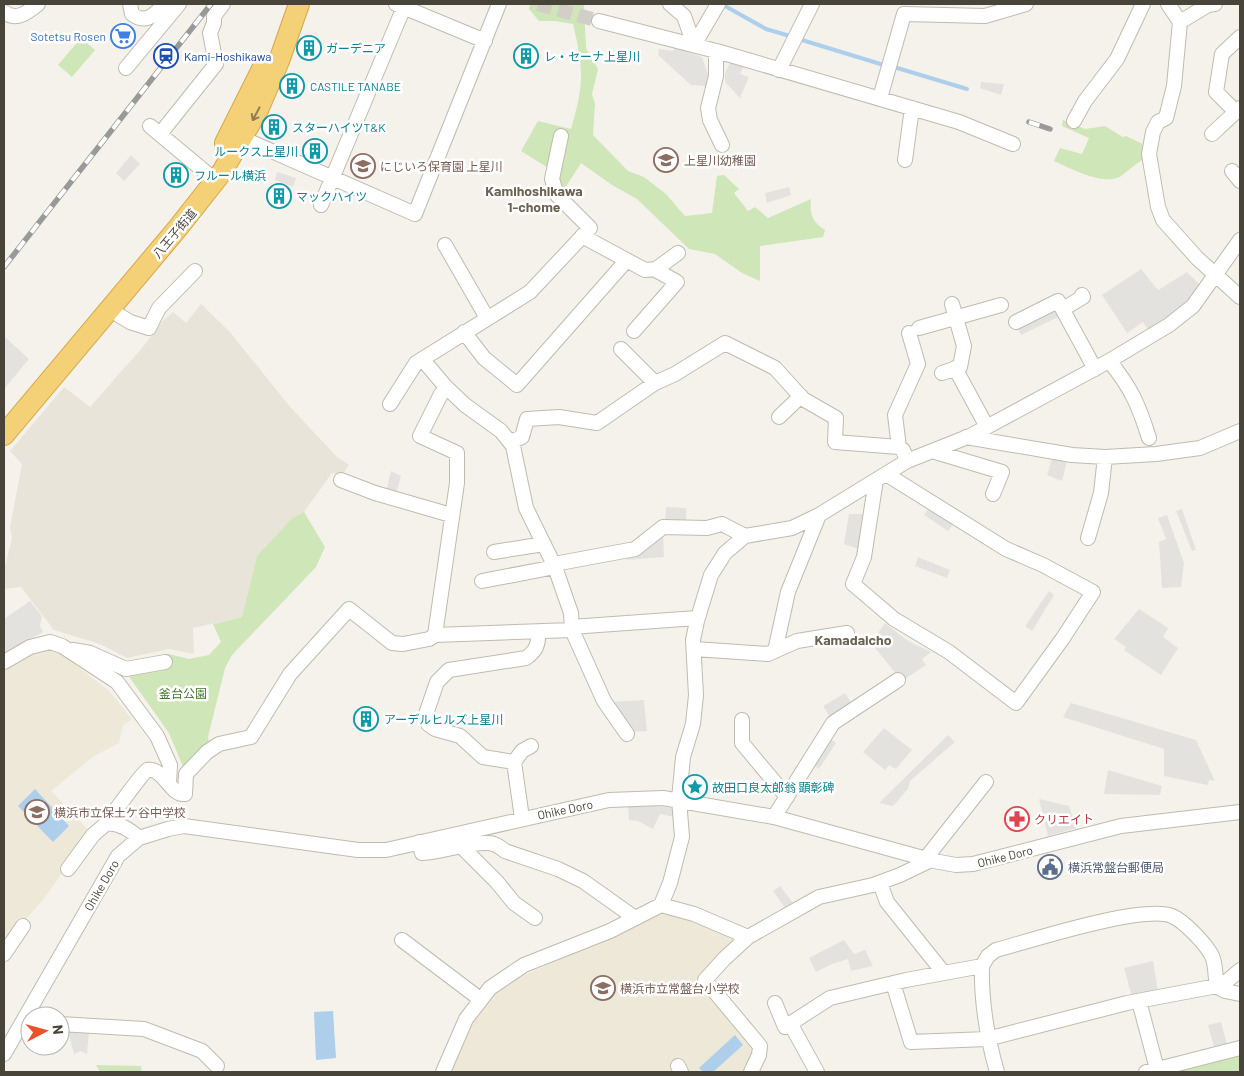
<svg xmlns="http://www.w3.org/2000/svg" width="1244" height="1076" font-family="Barlow,'Noto Sans JP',sans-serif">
<rect width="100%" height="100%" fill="#f5f2ec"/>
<path fill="#e8e4da" d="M201,304L230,332L291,408L338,458L349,465L342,475L332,473L304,512L292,518L257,556L242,617L193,628L194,654L169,649L127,658L100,644L54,630L21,587L4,589V571L12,538L10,527L22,464L10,451L64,387L90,407L141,349L163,321L173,312L186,323Z"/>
<path fill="#ede8d7" d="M49,648L58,651L109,691L132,719L123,725L119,743L94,756L51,791L91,833L43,900L13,933L4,950V669L33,651Z
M673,913L683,914L736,941L699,978L756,1046L746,1072H449L475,1012L491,994L507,983L658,915Z"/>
<path fill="#cee6b8" d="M530,4H584L586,48L598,69L592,94L595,104L593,135L628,171L644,177L666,194L685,216L712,213L717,176L724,175L739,189L734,193L748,211L755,207L768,218L811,199C810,215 811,221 825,230L823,237L760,246V281L742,273L715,254L689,249L637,199L612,185L581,163L562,193L558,177V169L545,166L521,151L538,121L571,129C584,84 584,70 573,24L555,21H539L529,9Z
M81,38L95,50L72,77L58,65Z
M1063,120L1085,129L1105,126L1123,137L1126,136L1145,145L1146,157C1137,163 1129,170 1121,176C1105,187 1070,168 1054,161L1060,148L1082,154L1089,138L1062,126Z
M304,512L325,547L316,567L232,655L225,668L208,737L209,743L184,769L169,733L125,671L128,662L169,654L189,659L209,655L221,642L213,624L242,617L257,556L292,518Z
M1240,1054V1072H1172Z
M96,1065L141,1066L142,1072H100Z"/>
<path fill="#e4e2df" d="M674,47L702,57L708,75L706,86L691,85L658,55L659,49L673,51Z
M730,63L744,66L740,74L749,77L740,98L725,82V73Z
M981,82L1004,84L1001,95L980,88Z
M131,155L140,164L124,181L116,173Z
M277,172L296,178L293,187L275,180Z
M789,187L791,195L767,203L765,193Z
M1141,269L1158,290L1187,272L1202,287L1190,301L1170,318L1149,331L1143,322L1127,333L1102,295Z
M1055,310L1058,317L1021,335L1017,327Z
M4,336L29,359L4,389Z
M1052,459L1067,461L1062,481L1047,475Z
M391,471L401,476L396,494L386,491Z
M666,507L686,508V525L665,524Z
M929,508L954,524L948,531L924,515Z
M1182,509L1196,550L1192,551L1176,511Z
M849,514H865L859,549L844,544Z
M1167,515L1184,563L1181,587L1162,588L1159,542L1166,539L1158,518Z
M663,532L664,557L627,560V552Z
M918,557L950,570L947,578L915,566Z
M1049,591L1054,595L1032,631L1025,626Z
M30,601L42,616L40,626L43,632L4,653V619Z
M1139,609L1168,628L1163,637L1178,648L1161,675L1124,650L1126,647L1114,639Z
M885,623L908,641L931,652L922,659L926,665L902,681L871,643Z
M845,693L852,704L830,717L823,706Z
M644,700L647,731L630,732L611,702Z
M1071,703L1196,740L1215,781L1209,780L1208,785L1164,776V749L1063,717Z
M884,728L912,750L896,769L889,765L885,770L863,752Z
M948,735L955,742L910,781L908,789L893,806L879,803Z
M829,738L836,743L819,769L811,763Z
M1108,770L1162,786L1160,795L1104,794Z
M1039,799L1069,806L1076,828L1048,836Z
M653,806L675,808V817L660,814L653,829L638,821L629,820L628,807Z
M780,886L794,904L786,909L773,891Z
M844,940L854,954L865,950L873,966L851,971L848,959L832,964L816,972L809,958Z
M1153,961L1158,992L1132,997L1124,968Z
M1221,1022L1227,1044L1214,1047L1208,1025Z
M68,1031L89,1032L87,1054L81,1051L74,1054Z"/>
<path fill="#adcfec" d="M35,789L69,826L53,842L18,806Z
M333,1011L336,1058L316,1060L314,1012Z
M735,1035L743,1045L713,1072H703L699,1068Z"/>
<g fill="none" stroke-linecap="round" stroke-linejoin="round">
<path stroke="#adcfec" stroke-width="4" d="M725,6L766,29L790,36
M802,40L887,66
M894,67L967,89"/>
<path stroke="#d3cfc8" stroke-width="14" stroke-dasharray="14 7" stroke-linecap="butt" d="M538,4L599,21"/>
<defs>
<path id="minor" d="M130,4L132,14C145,24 153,16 163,6
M396,4L485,41
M670,4L684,16L694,45
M1168,4L1180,22L1174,86L1166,118L1158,122L1153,132L1149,154L1158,207L1163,220L1197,258L1240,297
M4,12C16,22 28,12 38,4
M599,21L720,52L959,122L1013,144
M1180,22L1208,5L1215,4
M694,45L718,4
M716,51V76L708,108L710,120L722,145
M126,68L179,4
M779,70L812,4
M880,98L904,14L985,16L1026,4
M1236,112L1216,92L1222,54L1240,37
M1074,121L1085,101L1117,59L1143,4
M150,126L216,181
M160,134L216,64L210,33L214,23V16L223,4
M1212,134L1240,108
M242,138L415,214L499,4
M905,160L912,108
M1232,171L1240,181
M321,205L404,7
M582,236L645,270L656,269L678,253
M445,245L487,318
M109,309L130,322L149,328L159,308L195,271
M1063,309L1083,297L1082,295
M1016,322L1058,301L1095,369
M919,328L1001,305
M634,331L677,282L654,269
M464,332L484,358L517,385L626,261
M621,349L655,383
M423,360L445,386L465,405L501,431L513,446L526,508L555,567L571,613L572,630L604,701L627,734
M1109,361C1131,387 1139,406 1149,438
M955,368L987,427
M942,373L960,367L964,346L952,304
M441,394L420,436L457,453V483L435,635L572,630
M390,404L416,363L530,292L590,228L557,195L552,179L561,136
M779,417L801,396
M966,437L1072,455L1105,457L1156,454L1200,448L1240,431
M510,442L522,437L527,419L559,417L597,423L655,383L675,374L725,343L775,368L803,399L836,418L835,442L899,447L903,450L907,461
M899,447L895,415L918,364L909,333
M932,451L1002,472L993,494
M341,480L375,493L451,515
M876,480L864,557L853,584L894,619L949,652L1016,703L1063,638L1093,592L1043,565L1006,549L886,474
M1088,538L1101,493L1105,457
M494,552L544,544
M554,564L635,549L663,527L707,528L722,524L745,536
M482,581L555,567
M571,627L697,618
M694,649L768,654L797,641L847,633
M73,650L90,653L126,669L165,662
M775,651L788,592L819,515
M4,662L30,647L50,642L62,646L117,682L157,736L170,765L169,783
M742,720V743L787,797
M514,762L522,751L531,746
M774,817L833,723L898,680
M522,818L514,762L483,757L460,736L435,729L428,724L426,714L437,682L449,670L526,658C536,651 539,644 538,632
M107,823C111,816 144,771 147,770C164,767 170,796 185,794L186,774L207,752L219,744L251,737L290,674L349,609L392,643L403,644L429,639L435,635
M419,842L422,853C444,852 467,842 488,843C495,843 500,847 505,851L558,869L583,881L635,918
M462,847L497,882L514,903L535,918
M926,858L986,782
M68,869L93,835L107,823C121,824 129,829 139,838
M880,883L887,902L943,972
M661,905L694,914L748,937
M402,940L480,999
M4,954L23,926
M982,966C981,1003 987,1037 997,1072
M893,983L911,1042L987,1039L1127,1003L1217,986L1225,991L1240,994
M1219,988L1240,970
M1139,1001L1157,1069
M775,1003L785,1027L830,998L906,980L982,966L988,956L996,950C1030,941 1143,904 1172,916C1184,921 1206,944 1212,956C1216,964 1215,977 1217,986
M790,1023L817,1072
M60,1024L144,1029L202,1051L217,1066
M4,1054L118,856L139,838L168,829L184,826L358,850H386L609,800L663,798L774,817L934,861L956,865L973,864L1121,826L1240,812
M678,1066L681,1072
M443,1072L466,1019L490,988L524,965L610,931L661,905L670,883L682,837L679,799L683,757L693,724L696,695L693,640L697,621L711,575L725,553L745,536L792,528L819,515L907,461L970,436L1109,361L1169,325L1193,306L1240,240
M751,1072L759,1055L760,1046L705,980L724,959L748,937L819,897L873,885L900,875L931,860
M1146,1072L1240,1048"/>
<path id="highway" d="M225,143L262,69
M4,435L177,229L222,172L258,110L279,61L299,4"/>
</defs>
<use href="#minor" stroke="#c0bbae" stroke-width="16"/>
<use href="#highway" stroke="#d4a747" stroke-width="22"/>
<use href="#minor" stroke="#fff" stroke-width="14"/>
<use href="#highway" stroke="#f4d177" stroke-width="20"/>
<defs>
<path id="rail" d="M1029,122L1050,129
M4,267L211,4"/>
</defs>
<use href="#rail" stroke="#999" stroke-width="5.5"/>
<use href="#rail" stroke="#fff" stroke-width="4" stroke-dasharray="11" stroke-linecap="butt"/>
</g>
<defs><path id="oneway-shaft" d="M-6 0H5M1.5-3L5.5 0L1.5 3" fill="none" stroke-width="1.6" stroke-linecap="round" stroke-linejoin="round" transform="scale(1.25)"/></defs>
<use stroke="#8d7c52" href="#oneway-shaft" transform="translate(256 114) rotate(118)"/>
<defs>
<symbol id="supermarket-ring" viewBox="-11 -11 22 22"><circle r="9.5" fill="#fff" stroke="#3f7fe0" stroke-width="1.5"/><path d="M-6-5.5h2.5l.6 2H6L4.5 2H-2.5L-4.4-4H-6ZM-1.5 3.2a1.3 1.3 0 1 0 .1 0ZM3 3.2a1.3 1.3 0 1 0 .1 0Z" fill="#3f7fe0"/></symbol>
<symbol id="building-ring" viewBox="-11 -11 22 22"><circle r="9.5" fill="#fff" stroke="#0f9aa8" stroke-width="1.5"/><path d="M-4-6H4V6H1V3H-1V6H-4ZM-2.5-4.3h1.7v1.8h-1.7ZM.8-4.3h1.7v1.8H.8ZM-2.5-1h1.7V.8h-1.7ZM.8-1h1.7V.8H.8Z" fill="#0f9aa8"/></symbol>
<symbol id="station-ring" viewBox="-11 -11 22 22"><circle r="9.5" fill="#fff" stroke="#1a4fb4" stroke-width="1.5"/><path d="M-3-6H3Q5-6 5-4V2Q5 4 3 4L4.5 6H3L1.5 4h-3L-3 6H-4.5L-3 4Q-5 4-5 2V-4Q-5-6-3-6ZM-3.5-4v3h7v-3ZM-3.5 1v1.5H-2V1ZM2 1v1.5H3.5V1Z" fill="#1a4fb4"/></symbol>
<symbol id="school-ring" viewBox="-11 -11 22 22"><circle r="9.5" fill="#fff" stroke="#8d6e63" stroke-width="1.5"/><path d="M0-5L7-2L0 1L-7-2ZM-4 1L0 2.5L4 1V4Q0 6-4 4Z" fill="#8d6e63"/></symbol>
<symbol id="sight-ring" viewBox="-11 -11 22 22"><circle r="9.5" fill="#fff" stroke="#0f9aa8" stroke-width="1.5"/><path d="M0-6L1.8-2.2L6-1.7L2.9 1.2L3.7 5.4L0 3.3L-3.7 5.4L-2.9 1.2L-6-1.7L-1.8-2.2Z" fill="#0f9aa8"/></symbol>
<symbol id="pharmacy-ring" viewBox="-11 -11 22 22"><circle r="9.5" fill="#fff" stroke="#e0444e" stroke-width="1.5"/><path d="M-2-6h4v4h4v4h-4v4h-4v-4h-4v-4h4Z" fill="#e0444e"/></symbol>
<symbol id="civic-ring" viewBox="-11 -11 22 22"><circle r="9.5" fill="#fff" stroke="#5c6f8a" stroke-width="1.5"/><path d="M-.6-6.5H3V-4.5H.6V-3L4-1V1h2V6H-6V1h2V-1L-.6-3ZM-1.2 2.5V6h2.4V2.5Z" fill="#5c6f8a"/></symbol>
</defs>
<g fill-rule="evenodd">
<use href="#supermarket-ring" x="109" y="22" width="28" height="28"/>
<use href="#building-ring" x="295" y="34" width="28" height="28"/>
<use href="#station-ring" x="152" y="42" width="28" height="28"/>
<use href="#building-ring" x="512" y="42" width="28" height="28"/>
<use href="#building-ring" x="278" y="72" width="28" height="28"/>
<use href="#building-ring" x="260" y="113" width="28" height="28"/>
<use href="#building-ring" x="301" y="137" width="28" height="28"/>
<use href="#school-ring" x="652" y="146" width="28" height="28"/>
<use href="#school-ring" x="349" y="152" width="28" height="28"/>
<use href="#building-ring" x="162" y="161" width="28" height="28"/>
<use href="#building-ring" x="265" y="182" width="28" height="28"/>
<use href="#building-ring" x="352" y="705" width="28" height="28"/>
<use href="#sight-ring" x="681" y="773" width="28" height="28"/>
<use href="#school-ring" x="23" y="798" width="28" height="28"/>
<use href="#pharmacy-ring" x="1003" y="805" width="28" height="28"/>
<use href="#civic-ring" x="1036" y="853" width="28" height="28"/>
<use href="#school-ring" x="589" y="974" width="28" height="28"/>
</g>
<g text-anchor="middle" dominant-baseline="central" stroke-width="5" stroke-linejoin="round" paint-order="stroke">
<g font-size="12" fill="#366cbe" stroke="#fff" text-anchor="end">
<text x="106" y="36">Sotetsu Rosen</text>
</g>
<g font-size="12" fill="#0d838f" stroke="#fff" text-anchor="start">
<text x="326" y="48">ガーデニア</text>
<text x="544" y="56">レ・セーナ上星川</text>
<text x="310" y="86">CASTILE TANABE</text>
<text x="292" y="127">スターハイツT&amp;K</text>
<text x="298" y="151" text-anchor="end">ルークス上星川</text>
<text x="194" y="175">フルール横浜</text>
<text x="296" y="196">マックハイツ</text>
<text x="384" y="719">アーデルヒルズ上星川</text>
<text x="712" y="787">故田口良太郎翁 顕彰碑</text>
</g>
<g font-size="12" fill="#164399" stroke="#fff" text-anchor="start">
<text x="184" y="56">Kami-Hoshikawa</text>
</g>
<g font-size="12" fill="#785e54" stroke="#fff" text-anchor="start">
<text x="684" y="160">上星川幼稚園</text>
<text x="380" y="166">にじいろ保育園 上星川</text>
<text x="54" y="812">横浜市立保土ケ谷中学校</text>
<text x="620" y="988">横浜市立常盤台小学校</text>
</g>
<g font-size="12" fill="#49443a" stroke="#fff">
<text transform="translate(174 233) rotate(-50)">八王子街道</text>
<text transform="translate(565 809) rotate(-12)">Ohike Doro</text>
<text transform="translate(1005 856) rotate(-14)">Ohike Doro</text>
<text transform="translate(101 885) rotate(-60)">Ohike Doro</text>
</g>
<g font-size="12" fill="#477730" stroke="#fff">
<text x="183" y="693">釜台公園</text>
</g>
<g font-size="12" fill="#be3a42" stroke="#fff" text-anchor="start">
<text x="1034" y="819">クリエイト</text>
</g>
<g font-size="12" fill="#4e5e75" stroke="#fff" text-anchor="start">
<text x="1068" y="867">横浜常盤台郵便局</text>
</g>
<g font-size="14" font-weight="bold" fill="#6b6251" stroke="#fff">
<text x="534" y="190">Kamihoshikawa<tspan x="534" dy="16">1-chome</tspan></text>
<text x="853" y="639">Kamadaicho</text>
</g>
</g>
<rect width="1244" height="1076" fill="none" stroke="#49443a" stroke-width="10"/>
<g transform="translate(45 1031) rotate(84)"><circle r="24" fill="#ffffff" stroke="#b6b4b0"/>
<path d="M0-4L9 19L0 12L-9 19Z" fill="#eb522c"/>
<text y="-8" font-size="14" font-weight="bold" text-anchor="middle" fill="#49443a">N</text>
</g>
</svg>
